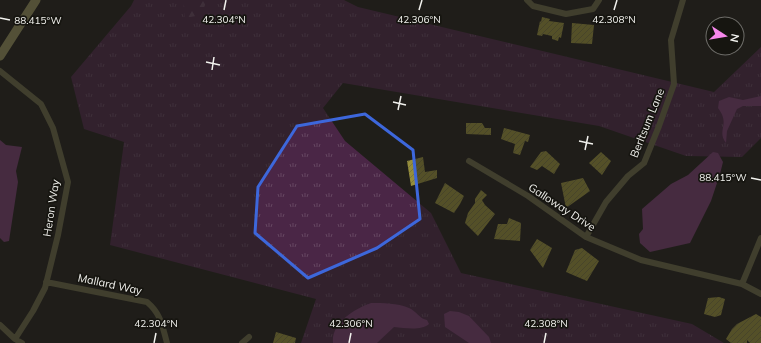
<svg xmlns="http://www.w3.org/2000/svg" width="761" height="343" font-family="Mulish,sans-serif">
<defs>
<pattern id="grass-tufts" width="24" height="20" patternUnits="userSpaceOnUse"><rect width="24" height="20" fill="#4a2646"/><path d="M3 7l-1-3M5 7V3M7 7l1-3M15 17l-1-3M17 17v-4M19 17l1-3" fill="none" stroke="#654661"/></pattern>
<pattern id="forest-firs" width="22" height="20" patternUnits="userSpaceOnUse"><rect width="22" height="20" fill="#4a2646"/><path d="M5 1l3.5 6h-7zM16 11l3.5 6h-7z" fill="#654661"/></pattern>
<pattern id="building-hatch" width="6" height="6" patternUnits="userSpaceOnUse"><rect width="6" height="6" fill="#968e3b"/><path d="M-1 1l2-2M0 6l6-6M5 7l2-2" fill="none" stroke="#7b763f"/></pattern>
</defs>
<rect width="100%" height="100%" fill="#1f1e19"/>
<path fill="url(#grass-tufts)" d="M134,0H344L358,7L714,92L761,47V138L742,157L686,156L599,126L343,83L323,108L345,141L431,213L461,273L692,324L724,343H301L316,299L110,245L124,142L84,129L71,77L131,6Z"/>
<path fill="url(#forest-firs)" d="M183,0H207L201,15L185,18Z"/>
<path fill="#753c6f" d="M761,96V106H743L737,109L727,131L726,143C716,130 731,125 718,108L719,101L729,97L743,100Z
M0,140L6,145L22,147L16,171L18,182L9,241L4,242L0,238Z
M713,152L718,153L723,162L720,174L711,201L690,243L650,252L640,243L639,234L643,229L642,209L671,184L688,175Z
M371,303C383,303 397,303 409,308C416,311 420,319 427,320L429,324C421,331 405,328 394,327L377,343H333C331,323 354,309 371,303Z
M450,311L459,312L469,316L489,337L491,343H469L445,327L444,314Z"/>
<path fill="url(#building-hatch)" d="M542,17L550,19L549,21L564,23L561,38L559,37L558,41L552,39V36L543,34L542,36L537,35L540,21L541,22Z
M572,23L594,25L592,44L571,43Z
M466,123H482L485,128H491V135L466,134Z
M504,128L530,135L528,142L525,141L520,155L513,153L515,144L501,139Z
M546,151L560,164L554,174L542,166L537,170L530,167L541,152Z
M601,152L611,161L602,175L589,163Z
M423,157L425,172L437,170V178L411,186L407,161Z
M583,178L590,191L566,208L561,183Z
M445,183L464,196L460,204L454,213L435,203Z
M481,190L487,195L482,200L485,205L495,214L478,236L465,223L468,213L475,203V199Z
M509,218L521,223L520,241L494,239L498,224H507Z
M537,239L552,248L543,268L530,250Z
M582,248L599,261L587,281L566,272L575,250Z
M719,297L725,299L721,315L715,317L704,314L708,298Z
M756,314L761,317V343H750L747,340V343H731L726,339L732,329L737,324Z
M276,332L296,338L295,343H273Z"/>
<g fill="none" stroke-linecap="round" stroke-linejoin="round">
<path stroke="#686646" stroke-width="6" d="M527,0L533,6L566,14L593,9L599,0
M0,71L41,104L53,128L68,182L58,235L45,288L33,311L15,339
M469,161L528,196L586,237L641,260L742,284L761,294
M586,237L606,202L628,176L644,163L659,126L674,84L671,40L683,0
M46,282L147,302C161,314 162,325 167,343
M742,284L761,238
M0,325L15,339L22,343
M242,343L249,337"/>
<path stroke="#938f5b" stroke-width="9" d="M0,56L36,0"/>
</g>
<path d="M0 0H761V343H0ZM365,114L413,150L420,219L377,248L308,278L255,233L258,187L297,126Z" fill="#1f1e19" fill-opacity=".55" fill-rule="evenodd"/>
<path fill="none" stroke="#3d67db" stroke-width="3" stroke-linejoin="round" d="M365,114L413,150L420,219L377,248L308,278L255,233L258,187L297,126Z"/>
<path fill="none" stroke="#f2f2ee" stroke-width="1.5" d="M224,10L226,0M419,10L422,0M614,10L617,0M0,18L10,20M206,62L220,65M212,70L214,57M393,102L406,105M398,110L401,96M579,141L593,144M585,150L588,136M751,178L761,180M154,343L156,333M349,343L351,333M544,343L546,333"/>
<g text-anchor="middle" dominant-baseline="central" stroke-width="3.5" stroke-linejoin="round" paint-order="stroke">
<g font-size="11" fill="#f2f2ee" stroke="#161510">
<text transform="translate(647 123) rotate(-68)">Berltsum Lane</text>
<text transform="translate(562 207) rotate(33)">Galloway Drive</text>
<text transform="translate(51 208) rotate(-81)">Heron Way</text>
<text transform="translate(110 284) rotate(12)">Mallard Way</text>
</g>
</g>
<g font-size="10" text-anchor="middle" fill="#f2f2ee" stroke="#161510" stroke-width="3.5" stroke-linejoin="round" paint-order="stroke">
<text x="224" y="23">42.304°N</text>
<text x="419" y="23">42.306°N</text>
<text x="614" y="23">42.308°N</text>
<text x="38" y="24">88.415°W</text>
<text x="723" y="181">88.415°W</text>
<text x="156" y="327">42.304°N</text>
<text x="351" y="327">42.306°N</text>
<text x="546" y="327">42.308°N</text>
</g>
<g transform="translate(725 36) rotate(102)"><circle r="19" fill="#161510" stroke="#6e6d69"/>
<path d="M0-3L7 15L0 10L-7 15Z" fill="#f788ec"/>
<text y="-6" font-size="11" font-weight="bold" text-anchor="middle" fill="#f2f2ee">N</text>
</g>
</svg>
